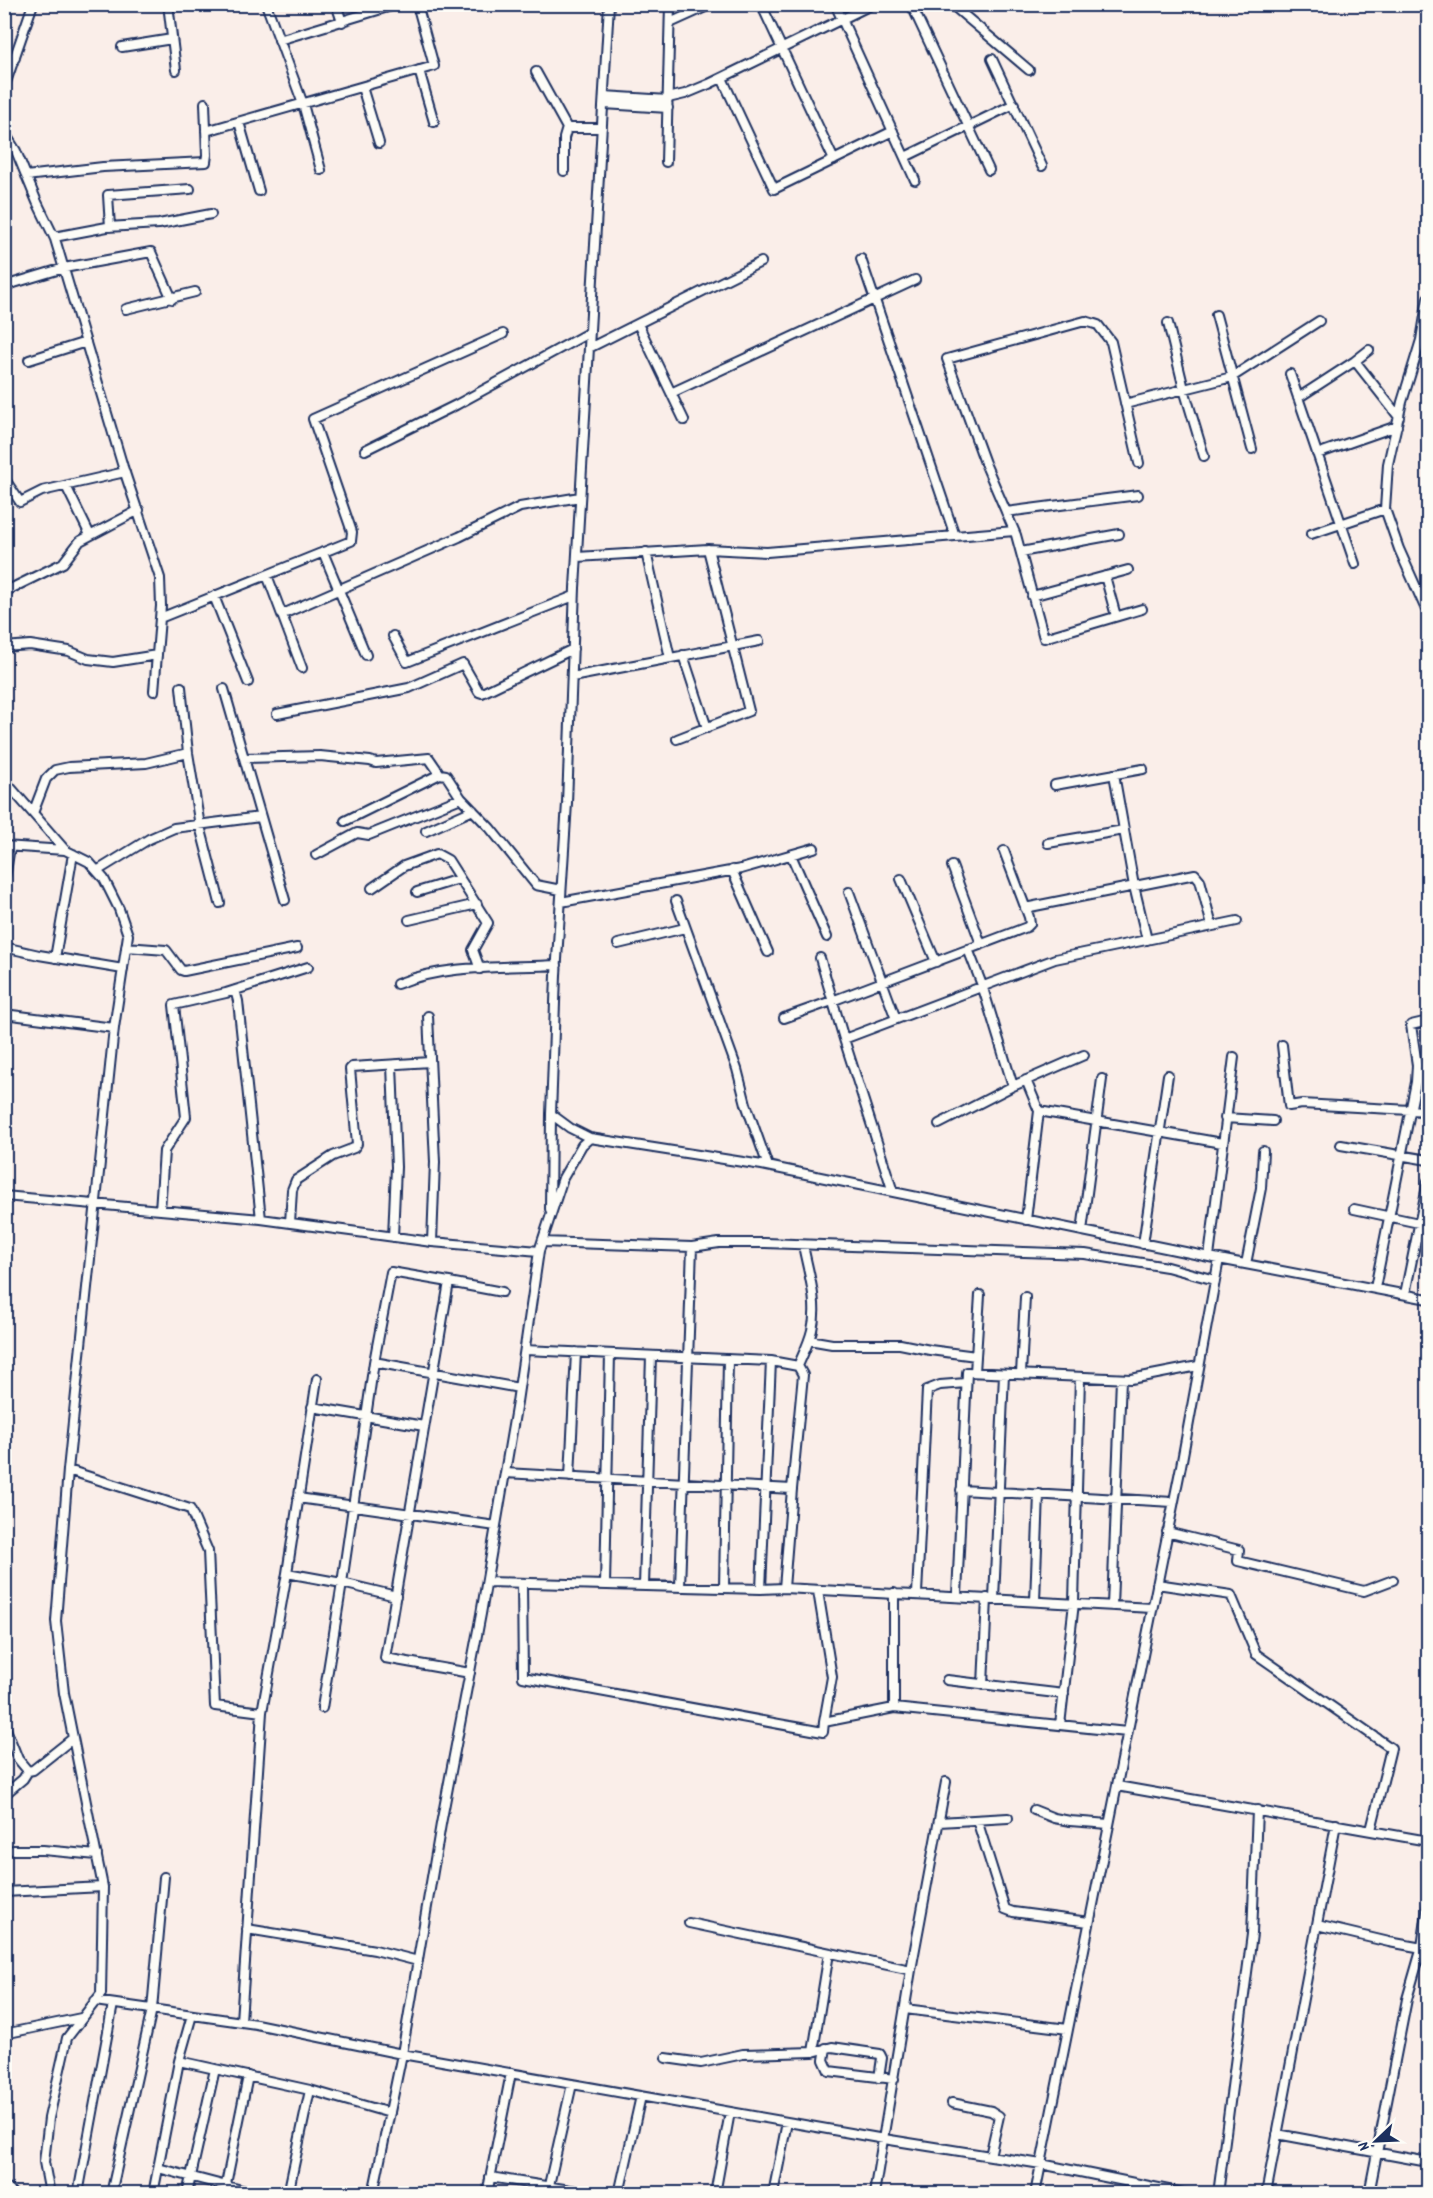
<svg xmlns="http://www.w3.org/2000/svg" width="1433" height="2198" font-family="Dekko,sans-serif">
<rect width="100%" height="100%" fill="#faeee9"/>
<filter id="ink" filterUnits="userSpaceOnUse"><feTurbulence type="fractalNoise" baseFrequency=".0167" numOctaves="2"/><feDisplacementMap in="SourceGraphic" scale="12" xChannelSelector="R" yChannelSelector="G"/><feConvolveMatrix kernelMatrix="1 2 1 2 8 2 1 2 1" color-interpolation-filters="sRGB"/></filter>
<g filter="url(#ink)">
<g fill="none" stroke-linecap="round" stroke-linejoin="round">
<defs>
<path id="street" d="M168,4L176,70
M266,4L303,104L321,170
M336,4L342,22
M761,4L834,160
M835,4L915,180
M911,4L989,170
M951,4L1029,70
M670,23L712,4
M279,40L398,4
M122,47L172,39
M4,55L15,58
M992,59L1042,166
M419,70L434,122
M536,72L567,128L564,138V171
M722,78L774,189L893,131
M362,87L379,143
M4,88L33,4
M604,96L668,100
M668,98L685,94L709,84L873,4
M604,104L668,108
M239,122L259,191
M567,128H602
M206,131L434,66L417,4
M4,132L16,151L37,202L55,239L123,467L160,578L161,606L154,691
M905,157L1014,104
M666,162L670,4
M26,176L103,167L206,162L207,155L205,103
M4,209H5
M110,227L108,195L190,189
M54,237L107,227L159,224L211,214
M861,259L955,536
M4,286L64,268L151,252L172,299
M1428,298L1421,340L1402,402L1388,464L1385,509L1399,549L1428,614
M126,309L195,292
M1216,315L1252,449
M1168,323L1184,389L1204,456
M638,324L684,420
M589,348L761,262
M29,360L86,342
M1355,361L1399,417
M1290,374L1355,564
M671,393L915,280
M1298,398L1355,361L1369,350
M1125,404L1232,377L1319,321
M365,450L456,405L590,332
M1317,454L1397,426
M1139,463L1111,342L1098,325L1085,321L947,359L985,463L1016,535L1044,638L1142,609
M4,478L20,502L42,491L125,472
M66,486L90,535
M1006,512L1138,495
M1311,534L1385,509
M323,552L366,655
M646,552L670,658
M1021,552L1119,534
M577,557L708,549L767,552L1014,531
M267,575L302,668
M1105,576L1116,616
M4,592L63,563L80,541L139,510
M214,596L248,682
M1032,596L1128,570
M283,614L459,537L520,507L580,497
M160,618L351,541L352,532L313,419L503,334
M393,636L407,662L574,596
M4,647L30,645L69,651L88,659L113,662L157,655
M683,655L707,728
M572,677L759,641
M181,687L188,753L200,826L220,903
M224,689L285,900
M277,714L409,688L463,664L479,692L482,693L573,649
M677,739L749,711L708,549
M244,758L320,756L370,761L376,763L429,758L440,774
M1114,774L1134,886L1147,940
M4,780L65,850L89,862L104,879L119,909L128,935L114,1028L68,1470L56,1621L64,1693L103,1887L101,1994L67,2038L49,2118L44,2162L50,2194
M1055,785L1143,769
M33,813L46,779L55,770L69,767L146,763L188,753
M345,821L440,774L446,775L461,798
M426,831L473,810
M1048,843L1124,830
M4,846L65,850
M316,855L357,833L369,835L461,798L490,828L536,885L561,890
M791,855L827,937
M952,866L981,944
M732,870L768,952
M97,871L149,839L174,828L260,817
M901,879L936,962
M4,884L10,847
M372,888L404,866L437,854L448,860L488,923L473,950L480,969
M417,892L459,879
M849,892L896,1019
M676,901L737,1069L746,1104L768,1166
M561,902L741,869L814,848
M1025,908L1195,874L1200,880L1212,926
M409,920L477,904
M618,944L685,928
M4,947L39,955L123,969
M126,947L166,950L181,970L184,971L297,948
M968,949L982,985L1013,1086
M55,958L73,854
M820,958L844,1039L893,1192
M397,984C446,964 504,968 557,965
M235,990L238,1001L261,1219
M4,1014L114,1028
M428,1016L435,1162L432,1242
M784,1018L832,1001L1027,927L1030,924L1029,917L1004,851
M844,1039L1055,959L1237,921
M1282,1045L1289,1106L1302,1104L1428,1111
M392,1065L396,1167L393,1237
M1026,1080L1039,1111L1026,1220
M1039,1111L1222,1143
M1225,1118L1273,1121
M939,1124L1013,1086L1084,1055
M590,1138L570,1128L551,1114L556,975L567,803L575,588L609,4
M1341,1145L1428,1160
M4,1196L261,1219L432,1242L539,1251
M550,1209L551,1114
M1354,1209L1428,1225
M160,1210L164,1151L186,1117L174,1005L226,993L308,967
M290,1223L292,1190L296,1180L333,1156L354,1148L357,1144L350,1069L352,1067L430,1062
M1082,1231L1102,1079
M542,1242L692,1247L719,1243H765L1085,1254L1167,1267L1215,1280
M1143,1244L1168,1075
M1209,1257L1234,1057
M1246,1264L1261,1188L1263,1151
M449,1282L502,1292
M1375,1288L1416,1082L1417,1065L1411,1025L1428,1021
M1405,1294L1428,1181
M809,1340L832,1344H900L930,1350L976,1356
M525,1350L771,1361L798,1366L803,1375L792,1489
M374,1362L391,1272L449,1282L385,1658L470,1673
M798,1366C803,1354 809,1343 812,1330C819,1303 808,1272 803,1245
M975,1372L980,1295
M1021,1374L1025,1297
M317,1379L287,1573L342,1583L374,1362L519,1388
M312,1407L424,1426
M68,1470L190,1509L208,1551L215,1706L262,1712L287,1573
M505,1473L792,1489L784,1588
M570,1477L576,1352
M961,1490L1173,1502
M298,1498L496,1526
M1167,1532L1239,1550L1238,1561L1364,1591L1393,1580
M487,1582L761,1589L784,1588L1152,1608
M522,1583L523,1677L823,1732L824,1722
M1157,1584L1231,1595L1256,1654L1391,1748L1371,1830
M605,1585L610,1354
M644,1586L651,1356
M680,1587L692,1247
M724,1588L728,1359
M761,1589L771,1361
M818,1591L832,1677L824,1722L894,1708L1127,1732
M894,1593V1708
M917,1594L927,1390L940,1385L966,1383
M957,1596L967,1372L1131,1379L1198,1366
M994,1599L1004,1374
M1035,1601L1039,1494
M1112,1606L1121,1379
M947,1680L1064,1694
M983,1685L987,1598
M322,1708L342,1583L396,1596
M4,1724L18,1759L28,1771L33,1770L72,1739
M1060,1725L1074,1603L1080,1377
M1117,1786L1428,1841
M4,1795L23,1779L28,1771
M1034,1810L1054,1818L1070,1821L1109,1824
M977,1820L1005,1909L1013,1912L1089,1922
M939,1822L1008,1818
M13,1850H43L97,1855
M4,1892L103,1887
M689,1923L911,1970
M1317,1925L1389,1942L1428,1949
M247,1929L375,1950L418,1961
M95,2001L256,2024L402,2054L884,2139L1041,2164L1188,2194
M905,2009L1068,2029
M192,2015L179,2061L310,2090L288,2194
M241,2021L262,1712
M4,2034L81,2018
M826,2048L824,2060L829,2071L894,2079
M813,2052L829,1953
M666,2058L701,2063L743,2054L813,2052L832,2047L880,2054L882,2058L879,2078
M310,2090L390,2113
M952,2103L991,2111L999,2116L990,2156
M1277,2134L1428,2162
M158,2168L257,2194
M490,2177L595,2194
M4,2185L13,2194
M78,2194L113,2004
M111,2194L152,2009L164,1877
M153,2194L179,2061
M187,2194L215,2069
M224,2194L248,2076
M373,2194L402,2054L441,1824L481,1614L517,1402L539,1251L563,1178L582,1145L590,1138L762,1165L1219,1259L1428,1299
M487,2194L511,2073
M547,2194L572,2084
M619,2194L641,2096
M715,2194L730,2112
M773,2194L787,2122
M874,2194L911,1970L946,1782
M1035,2194L1181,1466L1219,1259
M1218,2194L1252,1934L1257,1810
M1266,2194L1336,1824
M1369,2194L1407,1999L1422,1947L1428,1905"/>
</defs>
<use href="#street" stroke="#1b2f5e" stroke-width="12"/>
<use href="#street" stroke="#fdfcf7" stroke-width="8"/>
</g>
</g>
<rect width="1433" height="2198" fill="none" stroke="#fdfcf7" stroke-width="24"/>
<rect x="12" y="12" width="1409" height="2174" fill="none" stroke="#1b2f5e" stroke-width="2" filter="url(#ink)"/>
<g transform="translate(1376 2141) rotate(247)" stroke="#fdfcf7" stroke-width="4.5" paint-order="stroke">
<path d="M0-4.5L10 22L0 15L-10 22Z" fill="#1b2f5e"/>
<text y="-9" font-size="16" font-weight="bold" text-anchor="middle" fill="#1b2f5e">N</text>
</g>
</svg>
